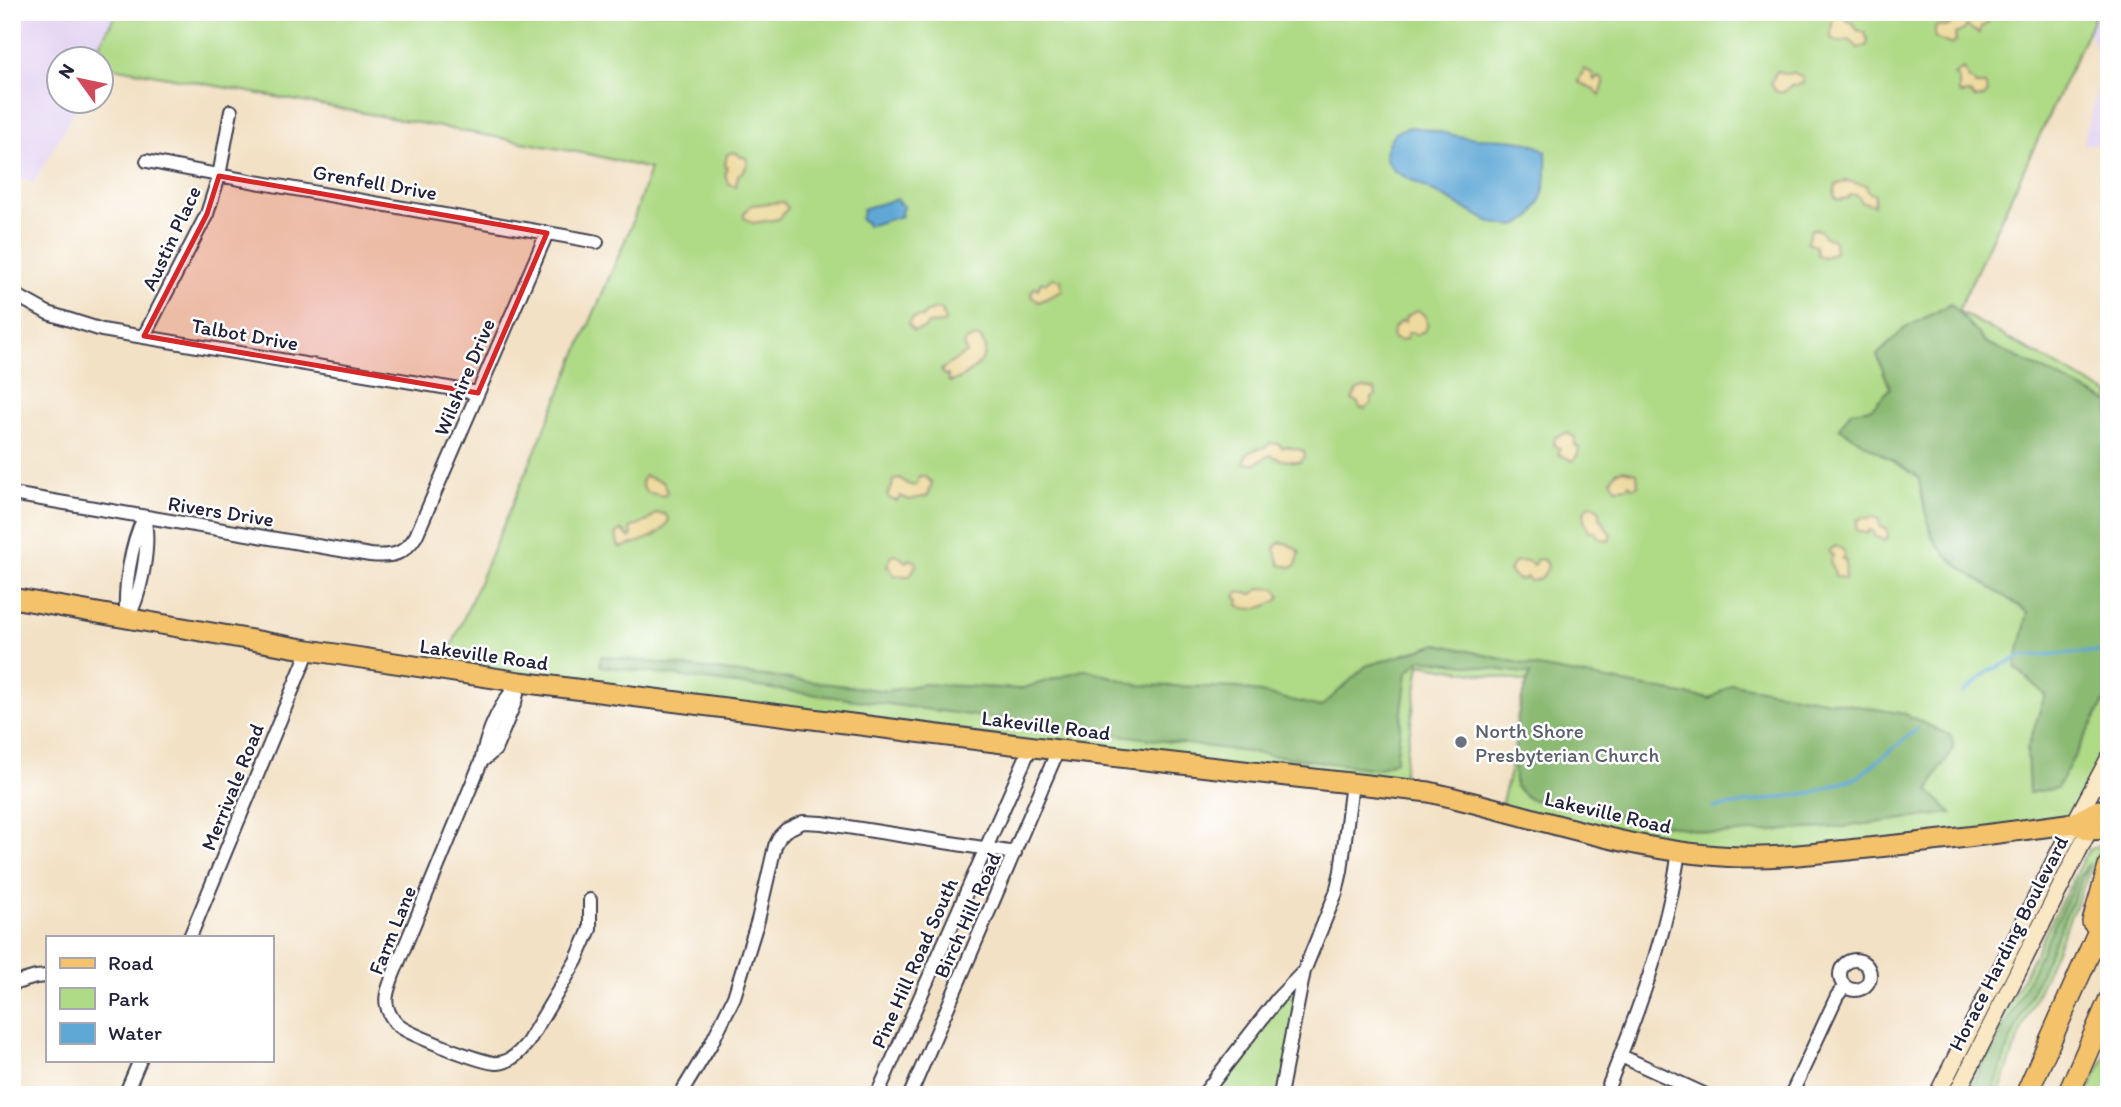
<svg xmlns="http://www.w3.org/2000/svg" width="2121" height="1107" font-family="Itim,sans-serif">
<rect width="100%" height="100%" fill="#fff"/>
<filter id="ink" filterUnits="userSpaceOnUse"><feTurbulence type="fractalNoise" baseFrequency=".0143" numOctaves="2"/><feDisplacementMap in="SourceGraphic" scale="14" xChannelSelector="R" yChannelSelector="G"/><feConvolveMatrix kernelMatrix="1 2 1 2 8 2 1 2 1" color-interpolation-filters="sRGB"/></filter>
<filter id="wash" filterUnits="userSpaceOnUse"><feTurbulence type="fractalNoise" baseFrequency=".00686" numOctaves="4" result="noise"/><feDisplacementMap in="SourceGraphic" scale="28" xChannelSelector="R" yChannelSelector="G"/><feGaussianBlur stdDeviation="1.57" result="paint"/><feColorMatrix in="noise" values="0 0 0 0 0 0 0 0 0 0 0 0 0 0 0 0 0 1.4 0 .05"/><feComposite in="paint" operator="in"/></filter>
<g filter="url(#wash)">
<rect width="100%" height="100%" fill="#f2e1c5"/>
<path fill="#e3d3f2" d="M12,12H117L91,59L60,60V102H80L33,184L12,172Z
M2097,12H2109V145L2083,144L2104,66L2088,31Z"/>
<path fill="#afda86" stroke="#687e60" stroke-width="2" d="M117,12H2097L1958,311L2109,394V758L2074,823L1741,857L1500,809L1534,683L1420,664L1401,789L442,669L632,224L650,169L593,155L102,65V60H91Z
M2101,846L2023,1026L1998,1095H1963L2082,861L2090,849Z
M1304,971L1280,1095H1203Z
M2109,1047V1095H2087Z"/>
<path fill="#8bba73" stroke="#566e57" stroke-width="2" d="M1951,304L1985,342L2109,402V693L2057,788L2029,793L2027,750L2045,695L2015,667L2028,613C1997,588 1957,574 1934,540C1927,529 1922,492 1918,477L1839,428L1851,411L1872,408L1890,388L1877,355L1905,328Z
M1438,644L1533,666L1710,699L1732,684L1905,714L1951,736L1954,749L1940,768L1929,791L1952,813L1843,827L1716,834L1529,799L1515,786C1514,740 1513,718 1530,674L1422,659L1407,672L1396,761L1376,769L600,666L601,656L887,691L923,684L1020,689L1086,669L1138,685L1239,688L1321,707L1366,666Z
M2089,863L2010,1042L1992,1095H1970L1979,1072L2014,1008L2076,880Z"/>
<path fill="#eeda9e" stroke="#887e6c" stroke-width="2" d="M1834,12H1844L1847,21L1852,22L1857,30L1865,33L1868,42L1866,46L1858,48L1850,40L1840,42L1831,38C1830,34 1833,18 1834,12Z
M1960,12H1967L1971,17L1981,15L1986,18L1988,23L1981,27L1980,33L1970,29L1967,25L1964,30L1955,34L1956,41L1952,45L1935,38V28L1938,26L1946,27L1950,25L1951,18Z
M1584,69L1592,73L1594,80L1598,77L1602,79L1604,83L1600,95L1594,89L1578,82Z
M1963,69L1970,80L1975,82V85H1985L1988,92L1984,97L1975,99L1970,93L1961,94L1959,92V80L1954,75Z
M1777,71L1789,74L1793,72L1803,77V83L1797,86L1791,85L1783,93L1775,91L1771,82Z
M735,152L741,157H745L748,162L744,171L738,175L736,186L728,184L725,173L727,167L725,165L727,154Z
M1846,181L1866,185L1868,192L1875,195L1874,205L1862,202L1857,195H1850L1848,198L1839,200L1835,198L1834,193L1836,185Z
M783,202L788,208L779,219L753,223L744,218V214L751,205Z
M1811,229L1820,230L1825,237L1834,240L1835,252L1823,258L1817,254L1816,246L1807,242Z
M1053,278L1061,280L1062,291L1039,302L1032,297L1031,293L1034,288L1038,289L1041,282L1045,283Z
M936,309L942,310L945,321L943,323L928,324L925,328L913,331L908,324C913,315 915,318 923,317L925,313Z
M1416,311C1425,312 1429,321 1426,330L1416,335L1412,332L1408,333L1407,338L1401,341L1394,339C1389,332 1396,325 1401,321L1405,322L1406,317Z
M976,337L981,338C982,342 984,345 985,349C986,364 961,380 949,382L948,375H944L941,370C950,364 956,359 966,353L964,345L966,341Z
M1364,388L1375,390L1376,395L1371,398V404L1365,409L1360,408L1358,403L1352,400L1357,390Z
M1567,433L1575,437V445L1579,448L1578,454L1573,461L1558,454L1560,449L1554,445L1555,437Z
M1270,443L1279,444L1283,448L1286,446L1304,451L1305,457L1300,462L1282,460L1270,455L1254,464L1244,463C1246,451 1253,449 1264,448Z
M1622,470L1637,473L1638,486L1632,487L1629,484L1627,487L1616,488L1611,480L1616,472Z
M645,476L663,482L667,492L664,496L646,492L642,486V480Z
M919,476H924L932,483L928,496L909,500L901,496L897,501L890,499L887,495L892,487L893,480L899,478C906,481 907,487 917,485Z
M1591,504L1600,510V518L1611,535L1609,541L1599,538L1594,531H1589L1584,519L1585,509Z
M656,513L665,514L669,520C661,539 638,541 621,548L618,545L616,533L622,530L630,538L632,534L630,528L648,521Z
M1871,516L1879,519L1880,527L1887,528L1888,536L1885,541L1874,536L1873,531L1868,530L1867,534L1856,530L1857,520L1864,517L1869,519Z
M1280,542L1288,544L1300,552L1296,565L1292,567L1280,565L1275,548Z
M1836,546L1842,549L1845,553L1842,559L1846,560L1845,579L1835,576L1834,569L1830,563L1833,555L1829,553L1830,550Z
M896,554L906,562L909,559L917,563L910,576L893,575L891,569L887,567L891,555Z
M1539,559L1544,560L1548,565C1546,574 1540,581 1530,581L1526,577L1523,580L1517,579L1509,571L1514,562L1527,561L1534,565L1536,560Z
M1261,588L1276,589L1280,596L1278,600C1267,607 1249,613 1238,605L1239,600L1235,597L1238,592L1252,594Z"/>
<path fill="#5ea8d6" stroke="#406588" stroke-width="2" d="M1412,127C1430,129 1448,135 1466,137C1496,141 1519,134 1546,151C1547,175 1547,194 1531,218L1515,226L1492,223L1394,171L1385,158C1385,141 1395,129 1412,127Z
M897,199L898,202L904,206L901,212L902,216L867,226L866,222L860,219L863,213L862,209Z"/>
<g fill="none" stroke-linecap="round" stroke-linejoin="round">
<path stroke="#5ea8d6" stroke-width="3.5" d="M1963,693L1989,671L2022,656L2109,651
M1714,808L1815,792L1858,777L1917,729"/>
</g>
</g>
<g filter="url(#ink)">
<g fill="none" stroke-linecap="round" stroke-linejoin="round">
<defs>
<path id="street" d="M147,161C296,192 447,214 597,242
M12,293L48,313L102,330L478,393
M144,336L207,214L219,176L231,111
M12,494L370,555C392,557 404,555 416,536L547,233
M144,518C151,544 141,596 127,619C123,591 131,543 144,518Z
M481,762L495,750L515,702L520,682C499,704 487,733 481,762L393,975C390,985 384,996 387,1006C388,1012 393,1021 398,1025C408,1034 486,1065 498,1063C511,1062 520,1052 528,1042L576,961L590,929V900
M190,937L309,650
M1840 975a15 15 0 1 1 30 0a15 15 0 1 1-30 0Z
M1304,971L1336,893L1341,871L1352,783
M12,984L36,977L47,976
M1621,1056L1706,1095
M125,1095L140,1060
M680,1095L711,1044L734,997L758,920L775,846L780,836L786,830L803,822L822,823L1015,853
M877,1095L1031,746
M910,1095L1058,750
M1203,1095L1278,998L1304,971L1280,1095
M1605,1095C1637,1015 1667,936 1679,851
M1791,1095L1837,996L1845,986"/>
<path id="secondary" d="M1937,1095L2059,852L2109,758
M1956,1095L2093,822"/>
<path id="primary" d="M12,598L309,650L520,682L1058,750L1429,792C1532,815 1633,854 1741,857C1780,858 1819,853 1858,849C1930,842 2002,833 2074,823L2099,810H2109
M2074,823L2089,830L2109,829"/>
<path id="highway" d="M2093,922L2109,867
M2026,1095L2109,908
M2068,1095L2109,1001"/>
</defs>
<use href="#street" stroke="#413f50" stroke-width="16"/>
<use href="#secondary" stroke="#413f50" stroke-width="19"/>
<use href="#primary" stroke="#413f50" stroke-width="23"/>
<use href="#highway" stroke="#413f50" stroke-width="24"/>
<use href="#street" stroke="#fff" stroke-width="12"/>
<use href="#secondary" stroke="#fae7c3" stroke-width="16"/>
<use href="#primary" stroke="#f3c26a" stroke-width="19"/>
<use href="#highway" stroke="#f3c26a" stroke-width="21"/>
</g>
</g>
<path fill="#d62828" fill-opacity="0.2" stroke="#d62828" stroke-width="5" stroke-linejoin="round" d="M219,176L547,233L478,393L144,336L207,214Z"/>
<circle fill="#6b7280" stroke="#fff" stroke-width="2.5" cx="1461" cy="742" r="7"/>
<g text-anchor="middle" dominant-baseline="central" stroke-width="5" stroke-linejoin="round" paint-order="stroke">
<g font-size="21" fill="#22223b" stroke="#fff">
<text transform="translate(375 182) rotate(10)">Grenfell Drive</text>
<text transform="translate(171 238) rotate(-65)">Austin Place</text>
<text transform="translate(245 334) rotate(10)">Talbot Drive</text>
<text transform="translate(464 377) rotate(-67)">Wilshire Drive</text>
<text transform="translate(221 511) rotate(9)">Rivers Drive</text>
<text transform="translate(484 654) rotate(8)">Lakeville Road</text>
<text transform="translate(1046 725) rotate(7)">Lakeville Road</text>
<text transform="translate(232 787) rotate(-68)">Merrivale Road</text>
<text transform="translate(1608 812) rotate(13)">Lakeville Road</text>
<text transform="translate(967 915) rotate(-66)">Birch Hill Road</text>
<text transform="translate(392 930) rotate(-68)">Farm Lane</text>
<text transform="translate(2008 943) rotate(-63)">Horace Harding Boulevard</text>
<text transform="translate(914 963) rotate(-66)">Pine Hill Road South</text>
</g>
<g font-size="21" fill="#5b616d" stroke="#fff" text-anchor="start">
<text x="1475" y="730">North Shore<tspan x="1475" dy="24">Presbyterian Church</tspan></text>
</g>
</g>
<rect width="2121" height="1107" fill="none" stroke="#fff" stroke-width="42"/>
<rect x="46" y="936" width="228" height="126" fill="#ffffff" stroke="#a7a7b1" stroke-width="2"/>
<rect x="60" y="958" width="35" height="10" fill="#f3c26a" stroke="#a7a7b1" stroke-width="2"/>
<text x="108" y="970" font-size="21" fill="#22223b">Road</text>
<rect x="60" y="988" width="35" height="21" fill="#afda86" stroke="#a7a7b1" stroke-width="2"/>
<text x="108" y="1006" font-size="21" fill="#22223b">Park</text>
<rect x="60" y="1023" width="35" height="21" fill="#5ea8d6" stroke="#a7a7b1" stroke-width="2"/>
<text x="108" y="1040" font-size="21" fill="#22223b">Water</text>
<g transform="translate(80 80) rotate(303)"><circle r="33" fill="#ffffff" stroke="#a7a7b1" stroke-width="2"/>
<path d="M0-5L12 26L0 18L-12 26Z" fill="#d1495b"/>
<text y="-10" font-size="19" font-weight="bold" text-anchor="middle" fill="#22223b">N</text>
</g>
</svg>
